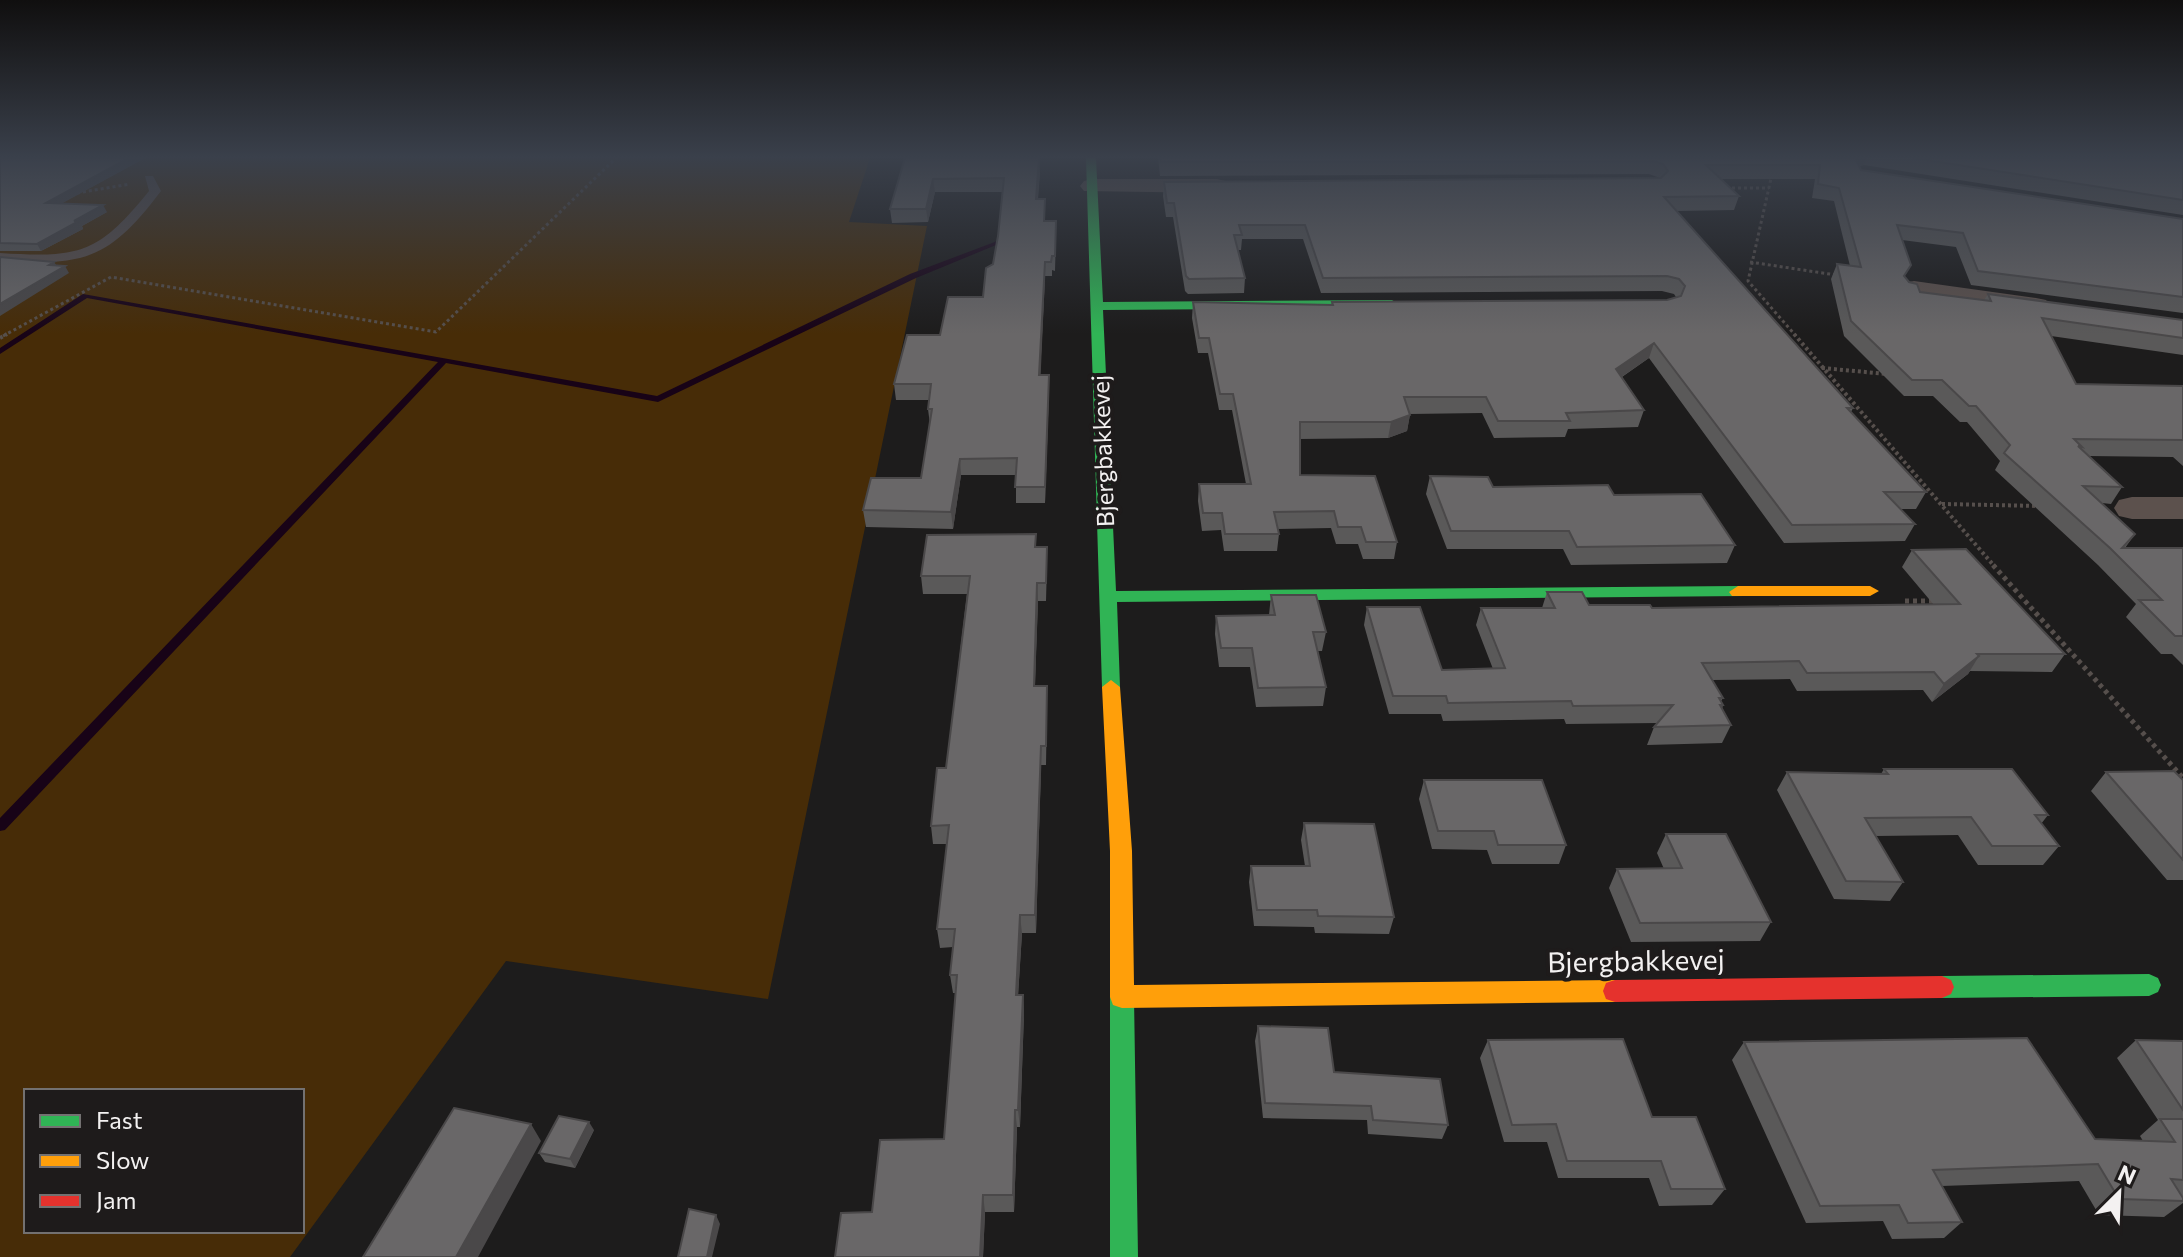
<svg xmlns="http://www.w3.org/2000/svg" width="2183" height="1257" font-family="Commissioner,sans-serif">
<rect width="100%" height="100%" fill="#1d1c1c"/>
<path fill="#472c07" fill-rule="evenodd" d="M0,158H870L849,222L927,226L768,999L506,961L290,1257H0ZM26,1091H302V1231H26Z"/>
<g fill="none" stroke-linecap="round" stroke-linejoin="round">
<path fill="#180317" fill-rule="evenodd" d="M1008,237L1013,238L916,278L658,402L446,363L5,830L0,831V818L438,362L87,298L0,354V348L83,294L657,396L910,274Z"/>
<path stroke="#564f4c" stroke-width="3" stroke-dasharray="3 3" stroke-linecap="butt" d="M1772,174L1748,281L1796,336
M1726,188H1769
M77,193L130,184
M1750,262L1836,275
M3,336L111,277L436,332L616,158"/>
<path stroke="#564f4c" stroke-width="4" stroke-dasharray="3 3" stroke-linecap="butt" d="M1794,334L1995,567
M0,338L7,334
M1822,368L1887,374
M1942,504L2040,506"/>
<path stroke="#564f4c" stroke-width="5" stroke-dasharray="4 4" stroke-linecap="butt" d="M1993,565L2183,778
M1905,601H1935"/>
<path fill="#5c514d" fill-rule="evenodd" d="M145,176H153L161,191C109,260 84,266 0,261V253C80,258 98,254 149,191Z"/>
<path fill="#5c514d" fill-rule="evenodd" d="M1092,179H1217L1225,181L1229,186L1225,191L1217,193L1084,191L1080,186L1084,181Z
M1914,281L2036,298L2046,300L2050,306L2046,312L2036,314L1904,295L1900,289L1904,283Z
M2132,497H2183V519H2132L2119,516L2114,508L2119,500Z"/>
<path fill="#30b455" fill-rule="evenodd" d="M1086,158H1096L1103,302L1392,300L1398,304L1392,308L1103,310L1116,591L1738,586L1747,592L1744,596L1117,602L1120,687L1111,694L1104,692L1102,687Z
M2149,974L2158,978L2161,985L2158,992L2149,996L1942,998L1933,994L1930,987L1933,980L1942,976Z
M1122,986L1131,989L1134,997L1138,1257H1110V997L1113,989Z"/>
<path fill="#ff9f0a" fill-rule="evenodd" d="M1738,586H1870L1879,591L1870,596H1732L1729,592Z
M1111,680L1120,687L1132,851L1134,985L1615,980L1624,983L1627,991L1624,999L1615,1002L1122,1008L1113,1005L1110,997V851L1102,687Z"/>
<path fill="#e5322d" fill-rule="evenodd" d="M1942,976L1951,980L1954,987L1951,994L1942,998L1615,1002L1606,999L1603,991L1606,983L1615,980Z"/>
</g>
<path fill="#5a5959" d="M0,158H145L62,203L107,212L82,226L83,229L41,251H0Z
M905,158L1040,172L1038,199L1045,221L1056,234L1055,271L1052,270V276H1045L1040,375L1049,390L1045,503H1016V475H961L953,529L866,527L863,510L921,478L930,425L928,409L929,400H896L894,384L940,335L983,297L993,264L998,236L1003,192H935L928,222L892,223L890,209Z
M1158,158H2183V215L1864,165L1859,166L1861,170L2183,219V313L1971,285L1956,247L1902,240L1905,277L1920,292L1984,300L1988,294L2183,320V355L2051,336L2076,384L2183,386V466L2173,457L2088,456L2122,487L2111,504L2102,503L2135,534L2125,548H2183V665L2172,654H2161L2126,617L2136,604L2098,565L1995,470L2000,461L1967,422H1960L1933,396H1904L1844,336L1831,279L1837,264L1850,266L1834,201L1812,198L1815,179H1720L1739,196L1734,210L1676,211L1853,408L1851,412L1926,492L1916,509H1900L1915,524L1905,541L1784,543L1649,358L1622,377L1644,410L1638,427L1568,429L1565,437L1494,438L1482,413L1410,414L1407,431L1388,438L1300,439V475L1397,542L1394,559H1363L1358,544H1336L1331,528L1278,529L1279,534L1277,551H1224L1221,530L1202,531L1198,501L1199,484H1246L1232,410H1219L1208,353H1198L1192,318L1193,302L1331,305L1332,302L1667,300L1676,297L1674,294L1662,291L1321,293L1303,239H1242L1241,250H1238L1245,278L1244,293L1188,294L1185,291L1173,217H1166L1163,196L1164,182L1660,178L1649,174L1160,176Z
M1430,476L1493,487L1614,495L1735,545L1727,563L1571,565L1563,549H1447L1426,494Z
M1036,547L1047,564L1046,601H1038L1035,686L1047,704L1046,765H1041L1036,933H1022L1018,995H1023L1024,1013L1020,1127H1017L1014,1212H985L983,1257H835L872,1212L944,1139L956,993H953L950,975L953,947L940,948L937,929L947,844H933L931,826L946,768L967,594H923L921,576Z
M1912,550L2065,654L2052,672L1970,671L1968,674L1932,702L1923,690L1797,691L1790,679L1712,680L1723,698L1721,701L1723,705L1722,709L1731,725L1722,743L1647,745L1654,727L1658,723L1566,724L1564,719L1443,721L1441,714H1389L1364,625L1367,607L1442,670L1493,669L1476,625L1481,608H1542L1547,592L1589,605L1652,608L1934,605L1902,567Z
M1271,595L1326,632L1322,651H1318L1326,687L1323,706L1256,707L1250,667H1219L1215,634L1216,616L1269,615Z
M1884,769L2048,815L2041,824L2059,846L2043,865H1978L1958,835L1876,836L1903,882L1890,901L1834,899L1777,790L1787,772L1881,774Z
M2106,772L2183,780V880H2167L2091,791Z
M1424,780L1566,845L1559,864H1492L1487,850L1432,849L1419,799Z
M1304,823L1394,917L1389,934L1315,933L1314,927L1254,926L1249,882L1251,866H1305L1301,840Z
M1666,834L1771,922L1760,941L1631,942L1609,888L1617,869H1664L1657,853Z
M1258,1026L1334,1072L1448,1125L1442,1139L1368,1134L1367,1120L1263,1118L1255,1041Z
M1488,1040L1652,1117L1725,1189L1712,1205L1659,1206L1649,1178H1558L1547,1142H1504L1480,1058Z
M2136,1040L2183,1041V1203L2164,1217L2099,1215L2079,1181L1942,1186L1962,1222L1944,1238L1892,1239L1883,1221L1806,1223L1732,1060L1744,1042L2095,1139L2143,1141L2140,1136L2158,1120L2117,1058Z
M594,1130L575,1168L545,1162L539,1153Z"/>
<path fill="#4a4849" d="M129,158H145L50,210L46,203Z
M1857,158H1867L1864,165L1855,167Z
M1039,159L1040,172L1036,212V199Z
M933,179L935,192L928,222L926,209Z
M103,205L107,212L82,226L83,229L41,251L37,244Z
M54,262L59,269L65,266L69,273L0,316V304Z
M1045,262V276L1040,390L1039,375Z
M1654,343L1649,358L1611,384L1616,369Z
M1049,375V390L1045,503V487Z
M1410,415L1407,431L1388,438L1391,422Z
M960,459L961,475L953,529L951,512Z
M1037,583L1038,601L1034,704V686Z
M1979,656L1968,674L1932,702L1944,684Z
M1041,746V765L1036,933L1035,915Z
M1020,915L1022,933L1017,1013L1016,995Z
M1023,995L1024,1013L1020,1127L1018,1110Z
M1015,1110L1017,1127L1014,1212L1013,1195Z
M589,1122L594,1130L575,1168L570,1159Z
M531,1124L541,1141L478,1257H456Z
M983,1195L985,1212L983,1257H980Z
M716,1215L720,1224L712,1257H707Z"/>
<path fill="#696768" stroke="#4a4849" stroke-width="2" d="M0,158H129L46,203L103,205L74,221H79L37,244L0,243Z
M905,158H1039L1036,199H1045L1044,221H1056L1055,256H1052L1051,262H1045L1039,375H1049L1045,487H1015L1017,458L960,459L951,512L863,510L871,478H921L932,409H928L931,384H894L907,335H940L948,297H983L986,268L993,264L998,236L1004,178L933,179L926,209H890Z
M1160,158H1857L1856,160L1861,170L2183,219V297L1978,271L1963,233L1897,225L1911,265L1904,276L1909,282L1917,284L1920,292L1991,301L1988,294L2183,320V338L2042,318L2076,384L2183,386V440L2074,439L2082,447L2078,446L2122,487L2083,486L2135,534L2122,548H2183V636H2175L2139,600H2162L2110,548L2004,453L2010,445L1976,406H1969L1942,380H1912L1851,321L1837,264L1861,267L1839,188L1818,184L1820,165H1706L1739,196L1664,197L1853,408H1847L1926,492H1884L1915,524L1792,525L1654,343L1616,369L1644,410L1566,413L1570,421H1498L1486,397H1404L1410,415L1391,422H1300V475L1375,476L1397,542H1366L1361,527H1338L1334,511L1274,512L1279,534H1225L1222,513H1203L1199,484H1251L1233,394H1220L1209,338H1199L1193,302L1333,305L1332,302L1667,300L1681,296L1685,286L1679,279L1667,276L1323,278L1305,225H1239L1242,235H1234L1245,278L1189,279L1186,276L1174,203H1167L1164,182L1661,178L1668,171L1663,164L1653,161L1161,162Z
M1913,158H2183V200Z
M0,257L54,262L49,265L65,266L0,304Z
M1430,476L1488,477L1493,487L1608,485L1614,495L1701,494L1735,545L1577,547L1569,531H1451Z
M1036,534L1035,547H1047L1046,583H1037L1034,686H1047L1046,746H1041L1035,915H1020L1016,995H1023L1018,1110H1015L1013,1195H983L980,1257H835L841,1213L872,1212L880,1140L944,1139L957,975H950L955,929H937L949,825L931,826L937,768H946L970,576H921L927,535Z
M1966,549L2065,654H1977L1979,656L1944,684L1934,672L1807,673L1799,661L1702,663L1723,698H1719L1723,705H1720L1731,725L1654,727L1673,705L1573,706L1571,701L1448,703L1446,696H1393L1367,607H1420L1442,670L1505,668L1481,608H1555L1547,592H1582L1589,605H1650L1652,608L1960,604L1912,550Z
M1271,595H1316L1326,632H1313L1326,687L1258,688L1252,648H1221L1216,616L1275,615Z
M1884,769H2012L2048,815H2035L2059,846H1992L1971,817L1865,818L1903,882L1846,881L1787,772L1888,774Z
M2174,771L2183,780V860L2106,772Z
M1424,780H1542L1566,845H1498L1494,831H1438Z
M1304,823L1374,824L1394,917L1318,916L1317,910H1257L1251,866H1310Z
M1666,834H1726L1771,922L1640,923L1617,869L1682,868Z
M1258,1026L1328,1028L1334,1072L1440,1079L1448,1125L1373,1120L1371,1106L1265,1103Z
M2027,1038L2095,1139L2175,1142L2160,1119H2183V1180L2171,1179L2183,1198V1201L2119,1199L2098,1164L1933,1170L1962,1222L1908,1223L1899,1205L1820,1206L1744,1042Z
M1623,1039L1652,1117H1696L1725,1189H1671L1661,1161H1567L1556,1124L1512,1125L1488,1040Z
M2136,1040L2183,1041V1110Z
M454,1108L531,1124L456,1257H363Z
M559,1116L589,1122L570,1159L539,1153Z
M689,1209L716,1215L707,1257H678Z"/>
<linearGradient id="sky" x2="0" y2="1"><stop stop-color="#100f0f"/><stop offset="0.47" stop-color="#3a404b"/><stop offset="1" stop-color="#3a404b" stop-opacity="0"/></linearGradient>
<rect width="2183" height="334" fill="url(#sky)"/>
<g text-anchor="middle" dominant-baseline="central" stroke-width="8" stroke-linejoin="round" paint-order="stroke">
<g font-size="24" fill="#f3f1f1" stroke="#1e1b1b">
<text transform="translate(1102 451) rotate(-92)">Bjergbakkevej</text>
</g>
<g font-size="28" fill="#f3f1f1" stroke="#1e1b1b">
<text transform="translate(1636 960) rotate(-1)">Bjergbakkevej</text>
</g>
</g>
<rect x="24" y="1089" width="280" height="144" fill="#1e1b1b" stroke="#737171" stroke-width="2"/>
<rect x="40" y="1115" width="40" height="12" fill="#30b455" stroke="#737171" stroke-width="2"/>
<text x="96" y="1129" font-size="24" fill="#f3f1f1">Fast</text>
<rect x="40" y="1155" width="40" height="12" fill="#ff9f0a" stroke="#737171" stroke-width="2"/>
<text x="96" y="1169" font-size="24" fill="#f3f1f1">Slow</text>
<rect x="40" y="1195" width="40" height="12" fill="#e5322d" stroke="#737171" stroke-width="2"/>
<text x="96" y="1209" font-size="24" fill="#f3f1f1">Jam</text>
<g transform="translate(2119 1193) rotate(24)" stroke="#1e1b1b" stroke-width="6" paint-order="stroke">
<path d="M0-6L14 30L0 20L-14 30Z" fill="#f3f1f1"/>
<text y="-12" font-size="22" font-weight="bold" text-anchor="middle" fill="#f3f1f1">N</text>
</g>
</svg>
